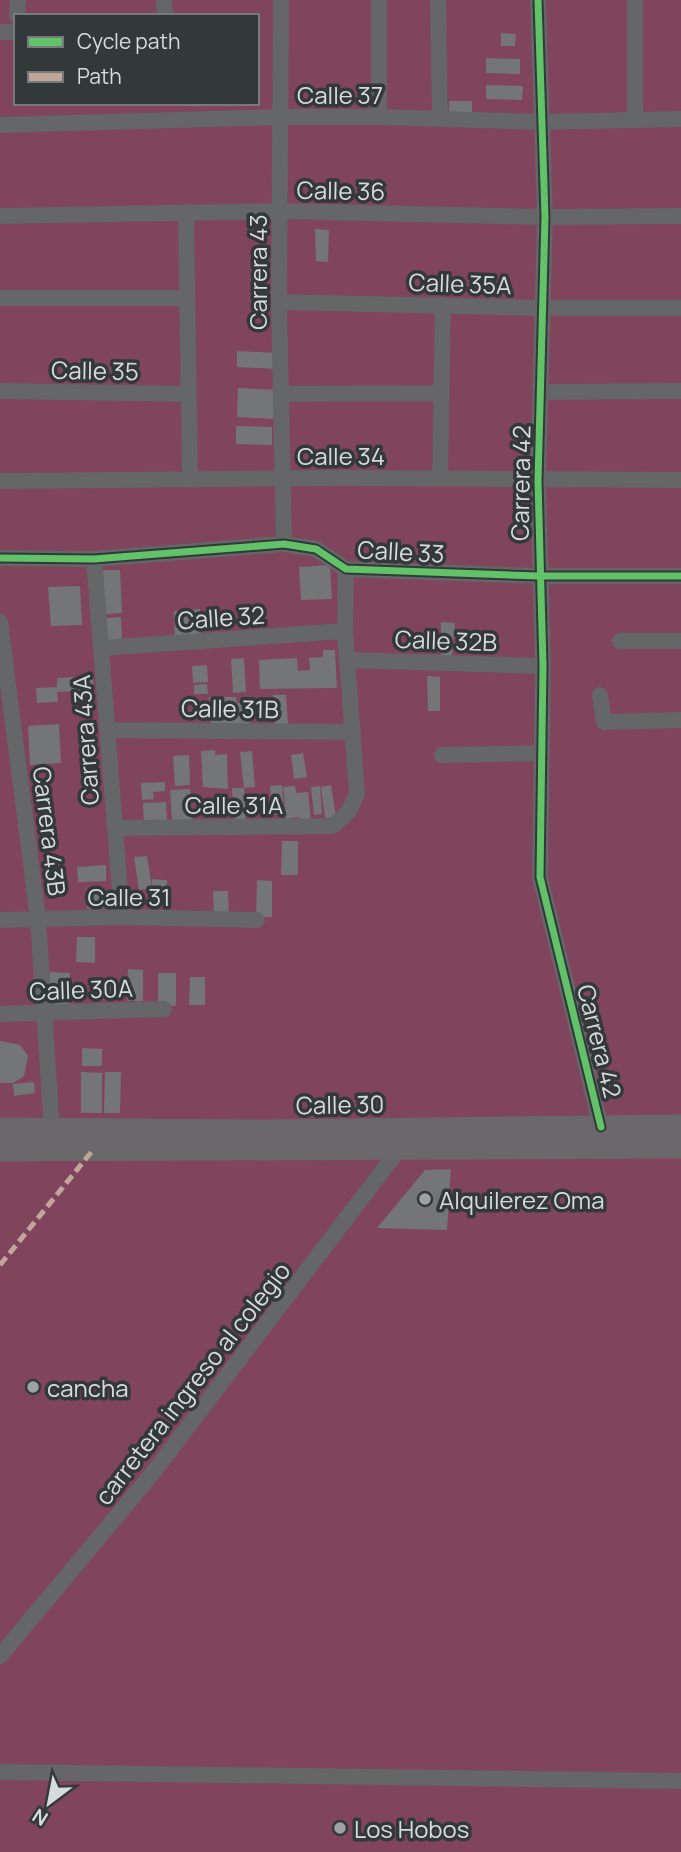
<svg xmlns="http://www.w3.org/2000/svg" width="681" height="1852" font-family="Manrope,sans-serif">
<rect width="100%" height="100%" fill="#353839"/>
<path fill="#81445d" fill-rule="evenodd" d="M0,0H681V1852H0ZM16,16H257V103H16Z"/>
<path fill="#737576" d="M501,33L516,34L515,46H501Z
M486,58L520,59V74L486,73Z
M486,85L523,86L522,100L486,99Z
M449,101H472V114L449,115Z
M315,229L329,230L328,262L316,261Z
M237,351L277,353V369L237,367Z
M238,388L277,390L276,419L237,417Z
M236,426L272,427V445L236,444Z
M330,565L332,599L301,600L299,567Z
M103,570H120L122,613L105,614Z
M80,586L82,625L51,626L48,587Z
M200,609L201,637L175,638L174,611Z
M121,617L122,643L107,644L106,618Z
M441,622L455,623L452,656L441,657Z
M323,650H335L337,688L260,689L259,660L297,658L298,671L310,670L309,658L323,657Z
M244,658L246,692L233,693L231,659Z
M207,665L208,682L193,683L192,666Z
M93,676L94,690L57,692L58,702L37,703L36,688L57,687V678Z
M427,676L440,677V711H428Z
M207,684L208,694H194V685Z
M273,695H286L288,726H275Z
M209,697H236L237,703L249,702L250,728L211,730Z
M59,724L61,763L30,765L28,726Z
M215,750V755L227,754L228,789L203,787L201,751Z
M252,751L255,787L244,788L240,752Z
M303,753L307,777L294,779L291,755Z
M189,755L190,785L175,786L173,756Z
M165,782V791L153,792L154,799L142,800L141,783Z
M282,785L284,814L272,815L270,786Z
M331,785L336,817L325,818L321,787Z
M295,786L296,793L308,792L311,821L300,823L299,817L286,819L283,787Z
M320,786L322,814L314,815L311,787Z
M232,788H244L246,821H234Z
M190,789L192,820L172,821L170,790Z
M166,802L167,823L144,824L143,803Z
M282,841H298V875H281Z
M147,856L152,888L139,890L134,857Z
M106,865V881L78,882L77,867Z
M152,879L167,880L166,906H152Z
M257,880L272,881V917H256Z
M213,891H228L229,917H214Z
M87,894H109V908L87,909Z
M77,937H95V963L76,962Z
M128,969L143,970V1001H127Z
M50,972L70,973L69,1006L50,1005Z
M158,973H176V1006L158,1005Z
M190,977H205V1005H189Z
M96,980H113V1000H96Z
M0,1041L20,1045L28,1056L24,1076L13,1083H0Z
M82,1048L102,1049V1066H82Z
M81,1072L102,1073V1113H81Z
M105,1072H121L120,1113H104Z
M34,1082L35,1093L14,1096L13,1084Z
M451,1169L447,1230L377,1228L425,1170Z"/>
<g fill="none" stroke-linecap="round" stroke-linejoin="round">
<path stroke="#646667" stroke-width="16" d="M164,0L165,16
M281,0L279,302L284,544
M379,0V117
M438,0L440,118
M538,0L545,217L538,481L543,666L540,877L601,1127
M635,0V120
M17,16L18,0
M0,32H16
M0,125L280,117H379L542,122L681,119
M186,212L190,479
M0,216L279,211L545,217L681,216
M0,298H187
M279,302L544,308H681
M0,391L188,394
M541,392L681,391
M281,394L441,393
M440,479L443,305
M0,481L342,478L681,480
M0,558L94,559L284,544L316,549L346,569L538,576H681
M94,559L122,917
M0,622L38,919L52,1130
M620,641H681
M101,648L345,631
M347,660L543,666
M600,695L604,722L681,720
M107,730L353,732
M442,755L542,753
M115,828L333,826L349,811L357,794L345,631L346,569
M0,920L122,917L257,920
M0,1014L164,1009
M0,1656L152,1474L403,1144
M0,1772L681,1781"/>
<path stroke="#6a686b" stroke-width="23" d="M0,1129L266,1131L681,1126
M0,1150L681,1147"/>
<path stroke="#c0a59a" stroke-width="5" stroke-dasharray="10 5" stroke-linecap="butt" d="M0,1265L93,1150"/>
<defs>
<path id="cycleway" d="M538,0L545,217L538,481L543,666L540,877L601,1127
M0,558L94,559L284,544L316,549L346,569L538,576H681"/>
</defs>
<use href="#cycleway" stroke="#33393b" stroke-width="11"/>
<use href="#cycleway" stroke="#61c268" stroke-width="7"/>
</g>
<g fill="#9fa2a3" stroke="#33393b" stroke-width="2.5">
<circle cx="425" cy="1199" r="7"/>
<circle cx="33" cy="1387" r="7"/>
<circle cx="340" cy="1828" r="7"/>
</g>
<g text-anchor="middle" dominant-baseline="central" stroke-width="7" stroke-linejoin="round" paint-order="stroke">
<g font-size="24" fill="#d8dbdc" stroke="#33393b">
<text x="340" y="94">Calle 37</text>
<text transform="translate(341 190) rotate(1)">Calle 36</text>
<text transform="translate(257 272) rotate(-90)">Carrera 43</text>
<text transform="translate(460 283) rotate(2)">Calle 35A</text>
<text transform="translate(95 370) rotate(1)">Calle 35</text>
<text x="341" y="455">Calle 34</text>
<text transform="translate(520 483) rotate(-89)">Carrera 42</text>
<text transform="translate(401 551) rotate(3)">Calle 33</text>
<text transform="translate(221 617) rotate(-4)">Calle 32</text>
<text transform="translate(446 640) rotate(2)">Calle 32B</text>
<text transform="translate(230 708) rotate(1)">Calle 31B</text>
<text transform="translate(85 740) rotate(-94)">Carrera 43A</text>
<text x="234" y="804">Calle 31A</text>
<text transform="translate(50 831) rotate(83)">Carrera 43B</text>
<text x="129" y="896">Calle 31</text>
<text transform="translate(81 989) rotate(-2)">Calle 30A</text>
<text transform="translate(600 1041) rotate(76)">Carrera 42</text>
<text transform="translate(340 1104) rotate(-1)">Calle 30</text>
<text transform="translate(192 1383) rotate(-52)">carretera ingreso al colegio</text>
</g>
<g font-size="24" fill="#d8dbdc" stroke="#33393b" text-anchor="start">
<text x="439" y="1199">Alquilerez Oma</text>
<text x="47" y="1387">cancha</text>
<text x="354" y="1828">Los Hobos</text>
</g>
</g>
<rect x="14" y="14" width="245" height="91" fill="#33393b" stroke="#757a7b" stroke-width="2"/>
<rect x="28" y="37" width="35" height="10" fill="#61c268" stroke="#757a7b" stroke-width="2"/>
<text x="77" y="49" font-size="21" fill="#d8dbdc">Cycle path</text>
<rect x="28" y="72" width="35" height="10" fill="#c0a59a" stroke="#757a7b" stroke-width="2"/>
<text x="77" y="84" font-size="21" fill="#d8dbdc">Path</text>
<g transform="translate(49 1803) rotate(212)" stroke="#33393b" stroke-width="5" paint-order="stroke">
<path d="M0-5L12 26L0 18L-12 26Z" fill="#d8dbdc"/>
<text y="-10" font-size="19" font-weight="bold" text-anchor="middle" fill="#d8dbdc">N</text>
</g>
</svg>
